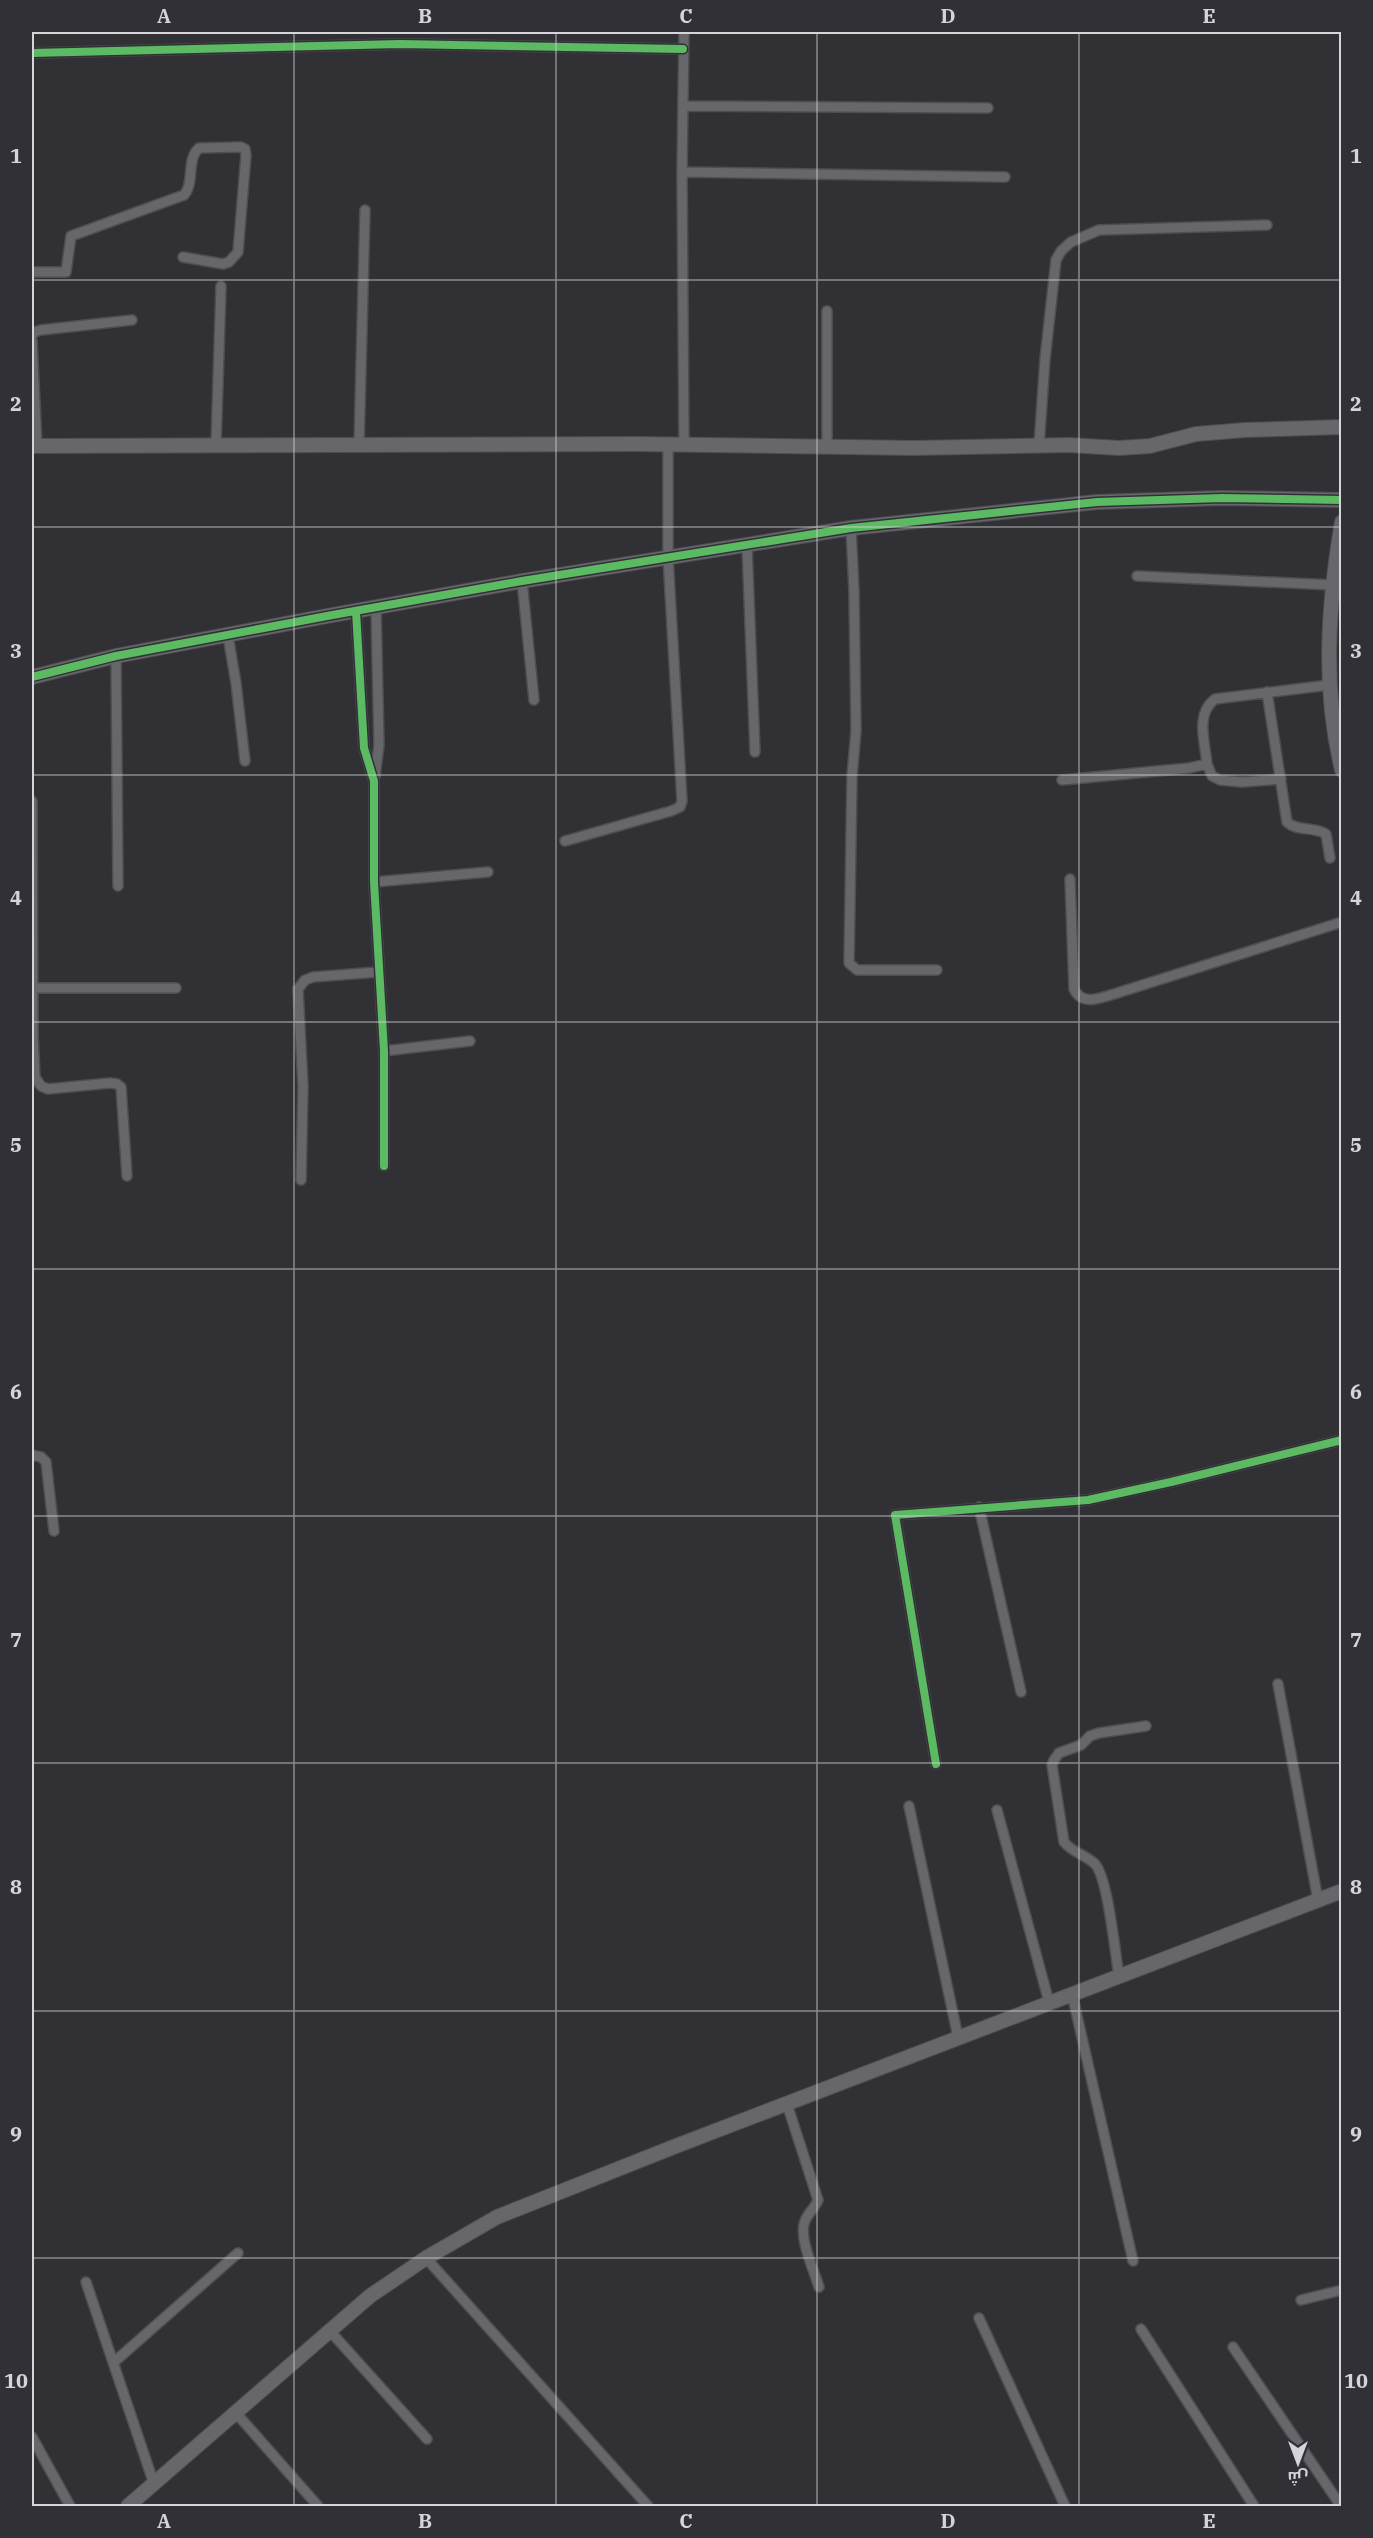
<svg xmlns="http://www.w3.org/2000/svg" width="1373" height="2538" font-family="'IBM Plex Serif',Cairo,serif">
<rect width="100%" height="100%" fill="#313135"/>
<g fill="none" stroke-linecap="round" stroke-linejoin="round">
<defs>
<path id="street" d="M684,32L682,172L684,445
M32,53L400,44L683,49
M683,106L988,108
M682,172L1005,177
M32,272H66L71,236L184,195C195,183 186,159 199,148L241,147L245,149L246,155L238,252L229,262L223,264L183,257
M32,336L34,332L41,330L132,320
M32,341L37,446
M216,446L221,286
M359,446L365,210
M827,446V311
M1039,446L1045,359L1056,260L1061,251L1071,242L1099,230L1267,225
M851,528L854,591L856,731L852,776L849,963L857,970H937
M747,546L755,752
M1137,576L1333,585
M522,581L534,700
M356,611L364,748L374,781V882L384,1051V1166
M228,636L236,683L245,761
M116,656L118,886
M1267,692L1287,822C1297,832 1314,826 1326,834L1330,858
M1207,764L1212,776L1220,780L1242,782L1281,779
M375,776L379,745L376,608
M1062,780L1189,768L1207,764C1205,742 1195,714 1215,699L1329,685
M32,801L33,1036L35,1077L41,1086L48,1089L110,1083L117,1084L121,1087L127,1176
M565,841L671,811L680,807L682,801L668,557V444
M1070,879L1074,989C1082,1006 1100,998 1114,994L1342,922
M374,882L488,872
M32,988H176
M384,1051L470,1041
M301,1180L303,1086L298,989L305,980L313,977L378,972
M32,1455L41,1457L46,1462L54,1531
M979,1507L1021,1692
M1278,1684L1318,1900
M936,1764L895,1515L1088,1500L1171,1482L1342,1440
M909,1806L958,2037
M997,1810L1049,2002
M1119,1976C1115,1953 1108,1878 1095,1864C1086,1855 1073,1853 1064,1842L1052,1765L1054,1760L1059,1753L1081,1745L1090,1736L1099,1733L1146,1726
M1072,1994L1133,2261
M787,2104L818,2200C815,2208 808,2213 805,2221C798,2236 814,2271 819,2287
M426,2258L648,2506
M86,2282L154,2484
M1301,2300L1342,2290
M979,2318L1065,2506
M1141,2329L1254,2506
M330,2331L427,2439
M1233,2347L1341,2506
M113,2363L238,2253
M236,2413L318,2506
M32,2437L70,2506"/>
<path id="secondary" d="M32,446L636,444L914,448L1069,445L1119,448L1150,446L1196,434L1245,430L1342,427
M1342,522C1328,604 1322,688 1342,770
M32,677L116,656L327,616L522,581L851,528L1097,502L1222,498L1342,500
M128,2506L370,2296L426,2258L497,2217L676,2146L1342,1891"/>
</defs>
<use href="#street" stroke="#4e4e52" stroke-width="12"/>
<use href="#secondary" stroke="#4e4e52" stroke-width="16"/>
<use href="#street" stroke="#67676b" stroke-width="9"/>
<use href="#secondary" stroke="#67676b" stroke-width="14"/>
<defs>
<path id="cycleway" d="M32,53L400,44L683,49
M356,611L364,748L374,781V882L384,1051V1166
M32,677L116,656L327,616L522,581L851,528L1097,502L1222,498L1342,500
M936,1764L895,1515L1088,1500L1171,1482L1342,1440"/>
</defs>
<use href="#cycleway" stroke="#303036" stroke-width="11"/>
<use href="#cycleway" stroke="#5cba63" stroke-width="8"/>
</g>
<path fill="none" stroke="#d5d5d9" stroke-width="1.5" stroke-opacity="0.55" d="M294,32V2506M556,32V2506M817,32V2506M1079,32V2506M32,280H1342M32,527H1342M32,775H1342M32,1022H1342M32,1269H1342M32,1516H1342M32,1763H1342M32,2011H1342M32,2258H1342"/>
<rect width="1373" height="2538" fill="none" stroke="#303036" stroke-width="66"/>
<g transform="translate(1298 2463) rotate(180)" stroke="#303036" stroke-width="4.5" paint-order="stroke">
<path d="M0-4.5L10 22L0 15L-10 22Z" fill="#d5d5d9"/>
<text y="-9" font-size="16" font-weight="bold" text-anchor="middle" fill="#d5d5d9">ش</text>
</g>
<rect x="33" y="33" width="1307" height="2472" fill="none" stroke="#d5d5d9" stroke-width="2"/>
<g font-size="20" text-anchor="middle" font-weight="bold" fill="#d5d5d9">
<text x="164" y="23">A</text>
<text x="425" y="23">B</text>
<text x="686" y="23">C</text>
<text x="948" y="23">D</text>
<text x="1209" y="23">E</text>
<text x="16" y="163">1</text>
<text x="1356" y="163">1</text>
<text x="16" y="411">2</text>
<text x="1356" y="411">2</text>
<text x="16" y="658">3</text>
<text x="1356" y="658">3</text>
<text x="16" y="905">4</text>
<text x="1356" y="905">4</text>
<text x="16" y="1152">5</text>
<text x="1356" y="1152">5</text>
<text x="16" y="1399">6</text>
<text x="1356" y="1399">6</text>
<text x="16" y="1647">7</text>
<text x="1356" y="1647">7</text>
<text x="16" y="1894">8</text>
<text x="1356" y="1894">8</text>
<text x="16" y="2141">9</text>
<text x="1356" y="2141">9</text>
<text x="16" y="2388">10</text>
<text x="1356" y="2388">10</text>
<text x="164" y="2528">A</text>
<text x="425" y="2528">B</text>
<text x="686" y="2528">C</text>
<text x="948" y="2528">D</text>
<text x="1209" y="2528">E</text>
</g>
</svg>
